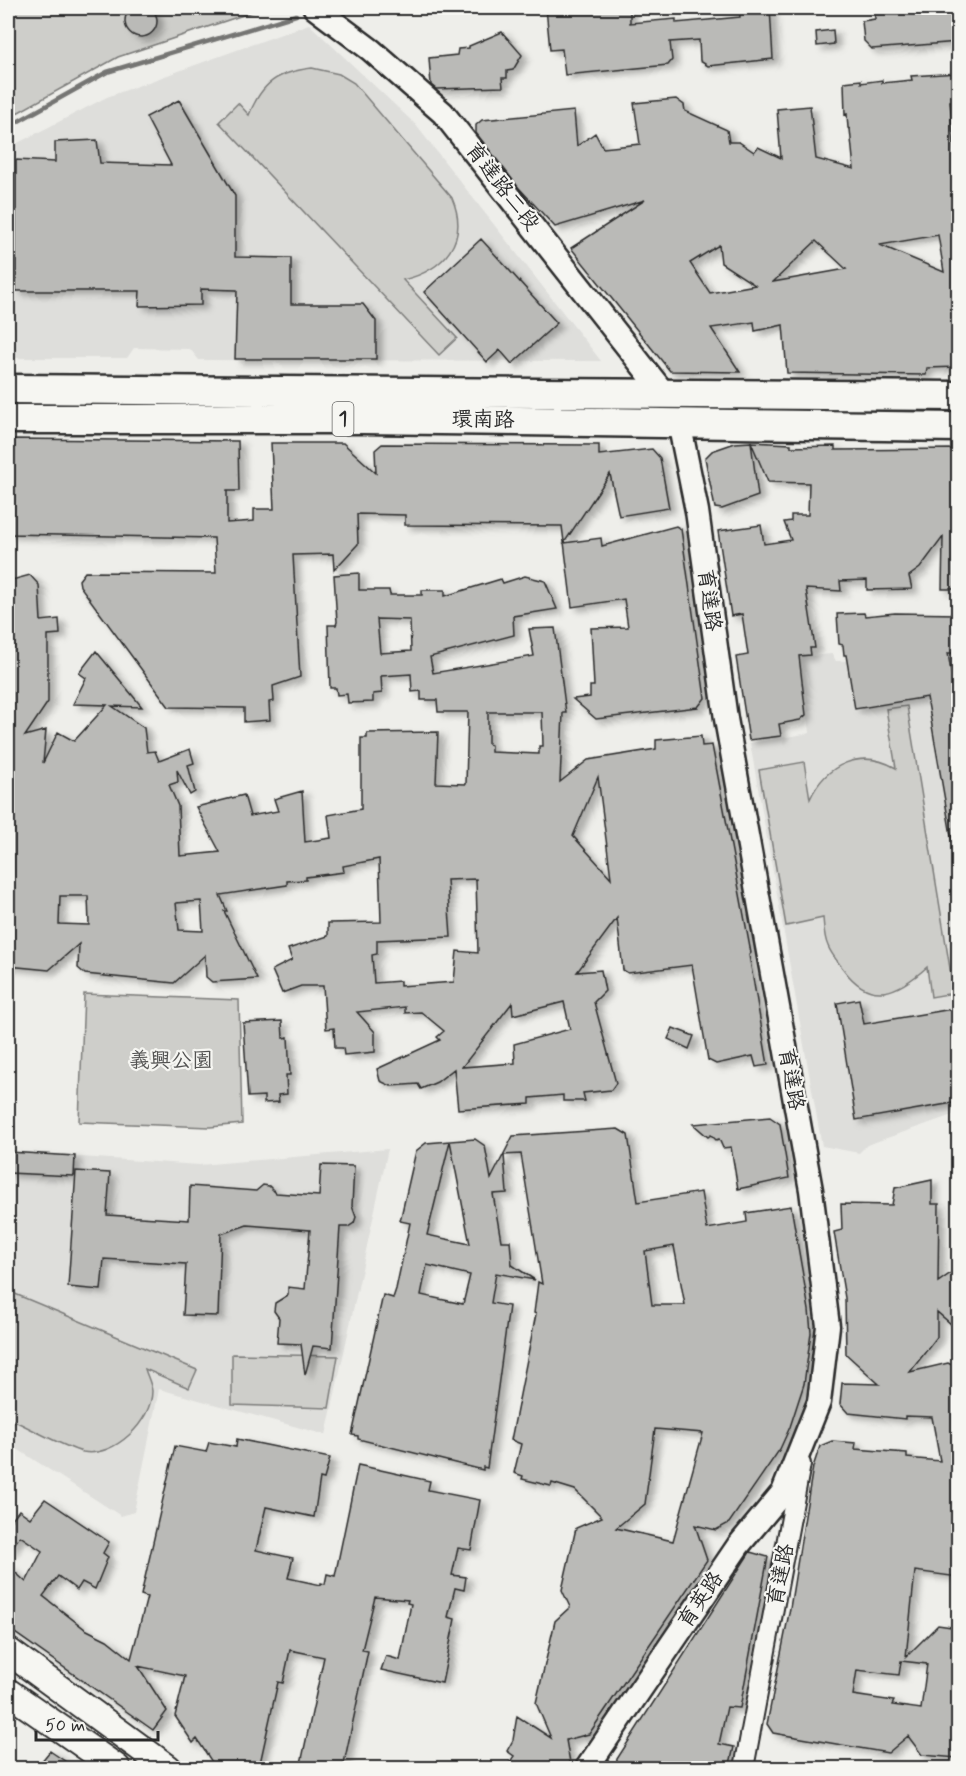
<svg xmlns="http://www.w3.org/2000/svg" width="966" height="1776" font-family="Mynerve,'LXGW WenKai TC',sans-serif">
<defs>
<filter id="shadow"><feDropShadow dx="6" dy="4" stdDeviation="3" flood-color="#0004"/></filter>
</defs>
<rect width="100%" height="100%" fill="#eeeeea"/>
<filter id="ink" filterUnits="userSpaceOnUse"><feTurbulence type="fractalNoise" baseFrequency=".0167" numOctaves="2"/><feDisplacementMap in="SourceGraphic" scale="12" xChannelSelector="R" yChannelSelector="G"/><feConvolveMatrix kernelMatrix="1 2 1 2 8 2 1 2 1" color-interpolation-filters="sRGB"/></filter>
<g filter="url(#ink)">
<path fill="#dededb" d="M309,24L415,124L601,361L199,360L190,349L134,348L127,358H8V148L107,97Z
M832,654L836,661L958,658V1113L867,1145L859,1153L822,1146L750,743L810,733L800,657Z
M388,1149L326,1435L159,1389L134,1512L121,1516L8,1443V1152L199,1165Z"/>
<path fill="#cececa" stroke="#7c7c7a" stroke-width="1.5" d="M8,8H264L118,57L8,118Z
M312,68L339,74L354,83L452,198C470,241 444,270 403,280L457,338L439,355L219,122L238,103L249,115C262,82 278,72 312,68Z
M907,706L954,993L931,997L927,967C898,993 871,1006 844,970C838,962 831,954 828,946C824,938 824,927 823,918L786,926L759,770L804,762L810,799C826,764 861,748 896,768L886,709Z
M84,994L239,1000L242,1124L210,1127L79,1122Z
M8,1291L197,1370L189,1388L145,1369C147,1376 151,1383 152,1391C152,1421 114,1458 83,1452C65,1448 27,1426 8,1418Z
M232,1354L338,1356L329,1408L232,1405Z"/>
<g fill="none" stroke-linecap="round" stroke-linejoin="round">
<path stroke="#757573" stroke-width="4.5" d="M399,8H431
M8,127L107,72L296,15"/>
</g>
<path fill="#babab7" stroke="#2b2b2b" stroke-width="1.5" fill-rule="evenodd" filter="url(#shadow)" d="M125 21a16 16 0 1 1 32 0a16 16 0 1 1-32 0Z
M546,8H630V23L676,19V23L740,17L739,8H770L773,59L708,66L700,61L699,40L670,42L672,60L668,65L565,75L562,49L550,50Z
M874,8H958V42L872,49L864,41L862,21L875,19Z
M833,30L834,44L817,46L816,32Z
M502,32L522,55L513,70L507,71V78H502L503,87L436,89L431,85L429,58L457,55L458,49L469,48V46Z
M958,73V101H950L958,195V367L927,368L926,375L787,373L783,325L755,331L754,322L711,328L740,372L670,371L571,248L645,200L555,227L519,188L476,133V125L482,120L574,111L577,146L595,133L603,148L640,144L634,103L676,99L684,105L685,111L727,130L729,142H739L754,152L758,147L781,158L777,109L810,106L816,159L854,169L850,129L848,128L847,114L845,115L844,82L861,80V83L882,80V83L912,80L911,76ZM938,235L944,272L880,245ZM816,241L846,269L773,282ZM719,245L721,263L755,285L710,293L690,263Z
M179,100L235,196V257L291,258V304H363L376,321V359H235L237,290L201,289V305L139,306L140,291H16V160L55,162V142L97,140L100,163L171,165L146,117Z
M481,239L557,323L512,364L500,350L487,362L424,292Z
M8,439L238,441L239,491H227V523L254,521V509H274L271,443H343L376,473L375,450L382,444L599,445V455L652,449L660,458L669,508L619,516L610,474L564,543L601,538L602,546L676,526L681,529L705,698L698,707L596,719L573,699L590,697V686H594L591,628L628,627L624,599L572,607L562,526L405,525V515L357,514L358,544L334,570L333,554L293,555L300,677L273,686L274,701L269,702L270,720L244,722V708L169,707L80,586L79,580L85,572L216,573L214,538L8,534Z
M751,442L758,496L722,509L715,508L705,458L712,451L735,443Z
M751,442L791,444V447L835,446V450L958,449V589H942L943,537L920,568L909,576L912,589L867,590V580L840,581L841,591L806,589L815,648H810L811,655L799,656L806,715L800,720L779,724L781,736L749,740L736,657L748,655L742,614L731,616L718,531L761,525L764,544L791,540L784,522L791,521V515H808L809,483L768,482Z
M359,573V590H389L390,595H422V590H445V596L501,579L503,583L525,576L545,581L557,609L513,616L514,635L430,657L433,673L534,656L529,629L555,628L566,713H563L560,782L588,760L656,749V740L701,736L702,746L712,745L751,953L749,955L768,1065L756,1067L753,1056L716,1064L708,1060L692,965L628,973L623,970L617,918L577,972L601,970L605,991L594,1002L616,1083L611,1090L583,1093L585,1101H563V1095L530,1098V1104L458,1109L454,1069L437,1082L421,1089L418,1084L391,1086L380,1081L377,1069L440,1040L437,1037L444,1031L421,1012L405,1013V1007L357,1012L375,1032V1052L344,1055L343,1048H335L334,1028L326,1029L323,986H301L282,993L272,970L292,960L288,949L328,936V923L381,922L379,859L343,866L344,872L306,877V880L287,881V885L220,895L227,911H224L257,979L212,982L206,977L205,955L174,983L85,974L78,968L79,944L49,970L8,966V581L30,575L39,585L41,621L59,619L60,634L48,635V702L25,736L46,730L43,763L58,732L74,741L107,705L73,704L86,678L79,673L96,651L142,707L112,706L144,728L147,752L155,751L159,761L190,749L194,763L188,765L195,792L190,795L177,770L178,782L169,785L178,806L180,856L220,852L196,807L244,795L250,816L278,811L274,799L302,791L305,842L331,838L328,815L361,809V738H367V733L438,732L436,783L466,784L468,712H438L437,700H421V691L412,692L411,674L381,676L382,693L373,694V702L348,703L347,694L337,695L336,688H330L328,625H336L337,622L334,575ZM377,619L410,620L411,651L380,653ZM488,712H542L543,746H539V754L491,752V745L488,744ZM598,777L611,878L573,836ZM476,879L478,953L457,951L454,982L400,986V981L374,983L372,955L377,954V940L451,937L447,880ZM60,896H88L89,925L59,924ZM201,901L203,931L179,930L176,903ZM564,1002L570,1029L514,1044L515,1063L462,1067L512,1003L513,1015Z
M864,613L865,616L895,613L958,614V653H948L958,714V840L952,841L927,697L855,709L846,655H844L843,645L839,644L837,614Z
M859,999L864,1024L958,1008V1102L856,1120L837,1003Z
M282,1021L283,1038L288,1037L290,1075H286L287,1094L278,1095L279,1102L264,1103V1096L248,1097L243,1023Z
M673,1028L694,1036L689,1049L668,1039Z
M770,1117L780,1124L789,1178L738,1189L731,1147L723,1148L719,1139L716,1140L711,1135L708,1137L693,1124Z
M618,1129L628,1135L638,1202L701,1192L707,1229L747,1222L746,1213L791,1206L809,1310L811,1333L804,1384L790,1427L780,1449L729,1523L716,1530L695,1525L707,1560L589,1734L566,1740L571,1768H506L514,1756L507,1751L513,1740L517,1716L551,1738L536,1703L555,1621L570,1607L562,1590L576,1528L602,1517L575,1490L552,1483L551,1486L522,1479L523,1476L514,1473L521,1444L511,1440L536,1314L534,1313L538,1282L542,1284L521,1154L504,1155L507,1193L493,1194L501,1241H510L512,1265L535,1280L496,1273L491,1303L509,1306L487,1468L483,1467V1470L358,1439V1436L352,1435L383,1295L393,1298L396,1289L410,1223L400,1221L416,1151L426,1143L475,1139L485,1146L491,1179L513,1136ZM450,1141L467,1229L470,1244L427,1235ZM674,1246L685,1305H652L645,1251ZM427,1265L470,1275L463,1304L421,1295ZM655,1429L703,1433L673,1541L616,1528L645,1504Z
M8,1152L75,1156L74,1176L8,1173Z
M321,1165L354,1166L352,1206L356,1217L354,1223L348,1227H340L332,1348L313,1346L305,1375L301,1344L277,1343L279,1318L274,1311L275,1303L288,1295V1287L305,1289L310,1230L247,1225L221,1234L218,1316L183,1315L186,1264L104,1259L101,1290L68,1287L76,1171L110,1173L107,1215L189,1220L190,1186L256,1191L263,1185L269,1186L276,1193L319,1196Z
M932,1180V1204H939L938,1282L958,1268V1330L937,1312V1337L910,1372L948,1363L958,1368V1577L915,1571L906,1657L938,1625L958,1628V1758L922,1755L908,1736L888,1753L773,1733L767,1724L790,1608L813,1467L820,1446L832,1441L856,1443L855,1449L907,1453V1458L940,1461L932,1417L905,1416V1419L848,1413L840,1404L842,1383L879,1384L846,1354L845,1298L834,1232L842,1230L841,1204L892,1205L895,1188ZM901,1661L927,1664L921,1709L892,1705L894,1701L853,1695L857,1670L899,1675Z
M237,1439L330,1458L324,1479L320,1478L314,1517L266,1507L256,1550L293,1558L288,1578L321,1585V1583L325,1584L327,1574L335,1576L358,1465L430,1481L428,1490L480,1500L471,1550L458,1548L452,1575L466,1577L464,1590L455,1588L448,1617L455,1619L442,1683L381,1670L386,1656L400,1660L411,1604L407,1603L408,1600L375,1597L362,1650L368,1651L343,1768H300L324,1657L290,1650L283,1683L278,1682L259,1768H210L212,1762L197,1739L193,1743L175,1716L185,1676L138,1666L167,1711L153,1730L8,1628V1566L26,1582L42,1551L20,1536L8,1553V1524L19,1510L30,1518L45,1499L109,1542L103,1553L108,1557L95,1589L82,1582L77,1590L58,1576L43,1596L85,1629L107,1640L131,1659L147,1597L141,1595L175,1446L206,1452L209,1442L236,1447Z
M750,1552L768,1557L740,1708L727,1707L719,1744L734,1747L729,1768H615L617,1759Z
M50,1751L75,1768H36Z"/>
<g fill="none" stroke-linecap="round" stroke-linejoin="round">
<defs>
<path id="minor" d="M744,1768L801,1464"/>
<path id="tertiary" d="M315,8L371,50L443,113L663,392
M587,1768L738,1546L783,1492L819,1402L828,1326L811,1190L726,719L697,511L679,422"/>
<path id="secondary" d="M8,1651L168,1768
M8,1692L117,1768"/>
<path id="primary" d="M8,389L958,396
M8,419H363L958,427"/>
</defs>
<use href="#minor" stroke="#2b2b2b" stroke-width="22"/>
<use href="#tertiary" stroke="#2b2b2b" stroke-width="27"/>
<use href="#secondary" stroke="#2b2b2b" stroke-width="30"/>
<use href="#primary" stroke="#2b2b2b" stroke-width="33"/>
<use href="#minor" stroke="#f6f6f2" stroke-width="18"/>
<use href="#tertiary" stroke="#f6f6f2" stroke-width="22"/>
<use href="#secondary" stroke="#f6f6f2" stroke-width="26"/>
<use href="#primary" stroke="#f6f6f2" stroke-width="28"/>
</g>
</g>
<g text-anchor="middle" dominant-baseline="central" stroke-width="4.5" stroke-linejoin="round" paint-order="stroke">
<rect fill="#f6f6f2" stroke="#686867" stroke-width="1.5" x="332.5" y="402" width="21" height="34" rx="4.5"/>
<g font-size="20" font-weight="bold" fill="#2b2b2b">
<text x="343" y="419">1</text>
</g>
<g font-size="21" fill="#2b2b2b" stroke="#f6f6f2">
<text transform="translate(502 187) rotate(52)">育達路二段</text>
<text transform="translate(483 420) rotate(1)">環南路</text>
<text transform="translate(709 600) rotate(82)">育達路</text>
<text transform="translate(791 1079) rotate(80)">育達路</text>
<text transform="translate(781 1575) rotate(-79)">育達路</text>
<text transform="translate(701 1600) rotate(-56)">育英路</text>
</g>
<g font-size="21" fill="#545453" stroke="#f6f6f2">
<text x="171" y="1061">義興公園</text>
</g>
</g>
<rect width="966" height="1776" fill="none" stroke="#f6f6f2" stroke-width="30"/>
<rect x="15" y="15" width="936" height="1746" fill="none" stroke="#2b2b2b" stroke-width="2" filter="url(#ink)"/>
<path d="M36 1731v9h122v-9" fill="none" stroke="#2b2b2b" stroke-width="3"/>
<text x="45" y="1731" font-size="18" fill="#2b2b2b" stroke="#f6f6f2" stroke-width="4.5" paint-order="stroke">50 m</text>
</svg>
